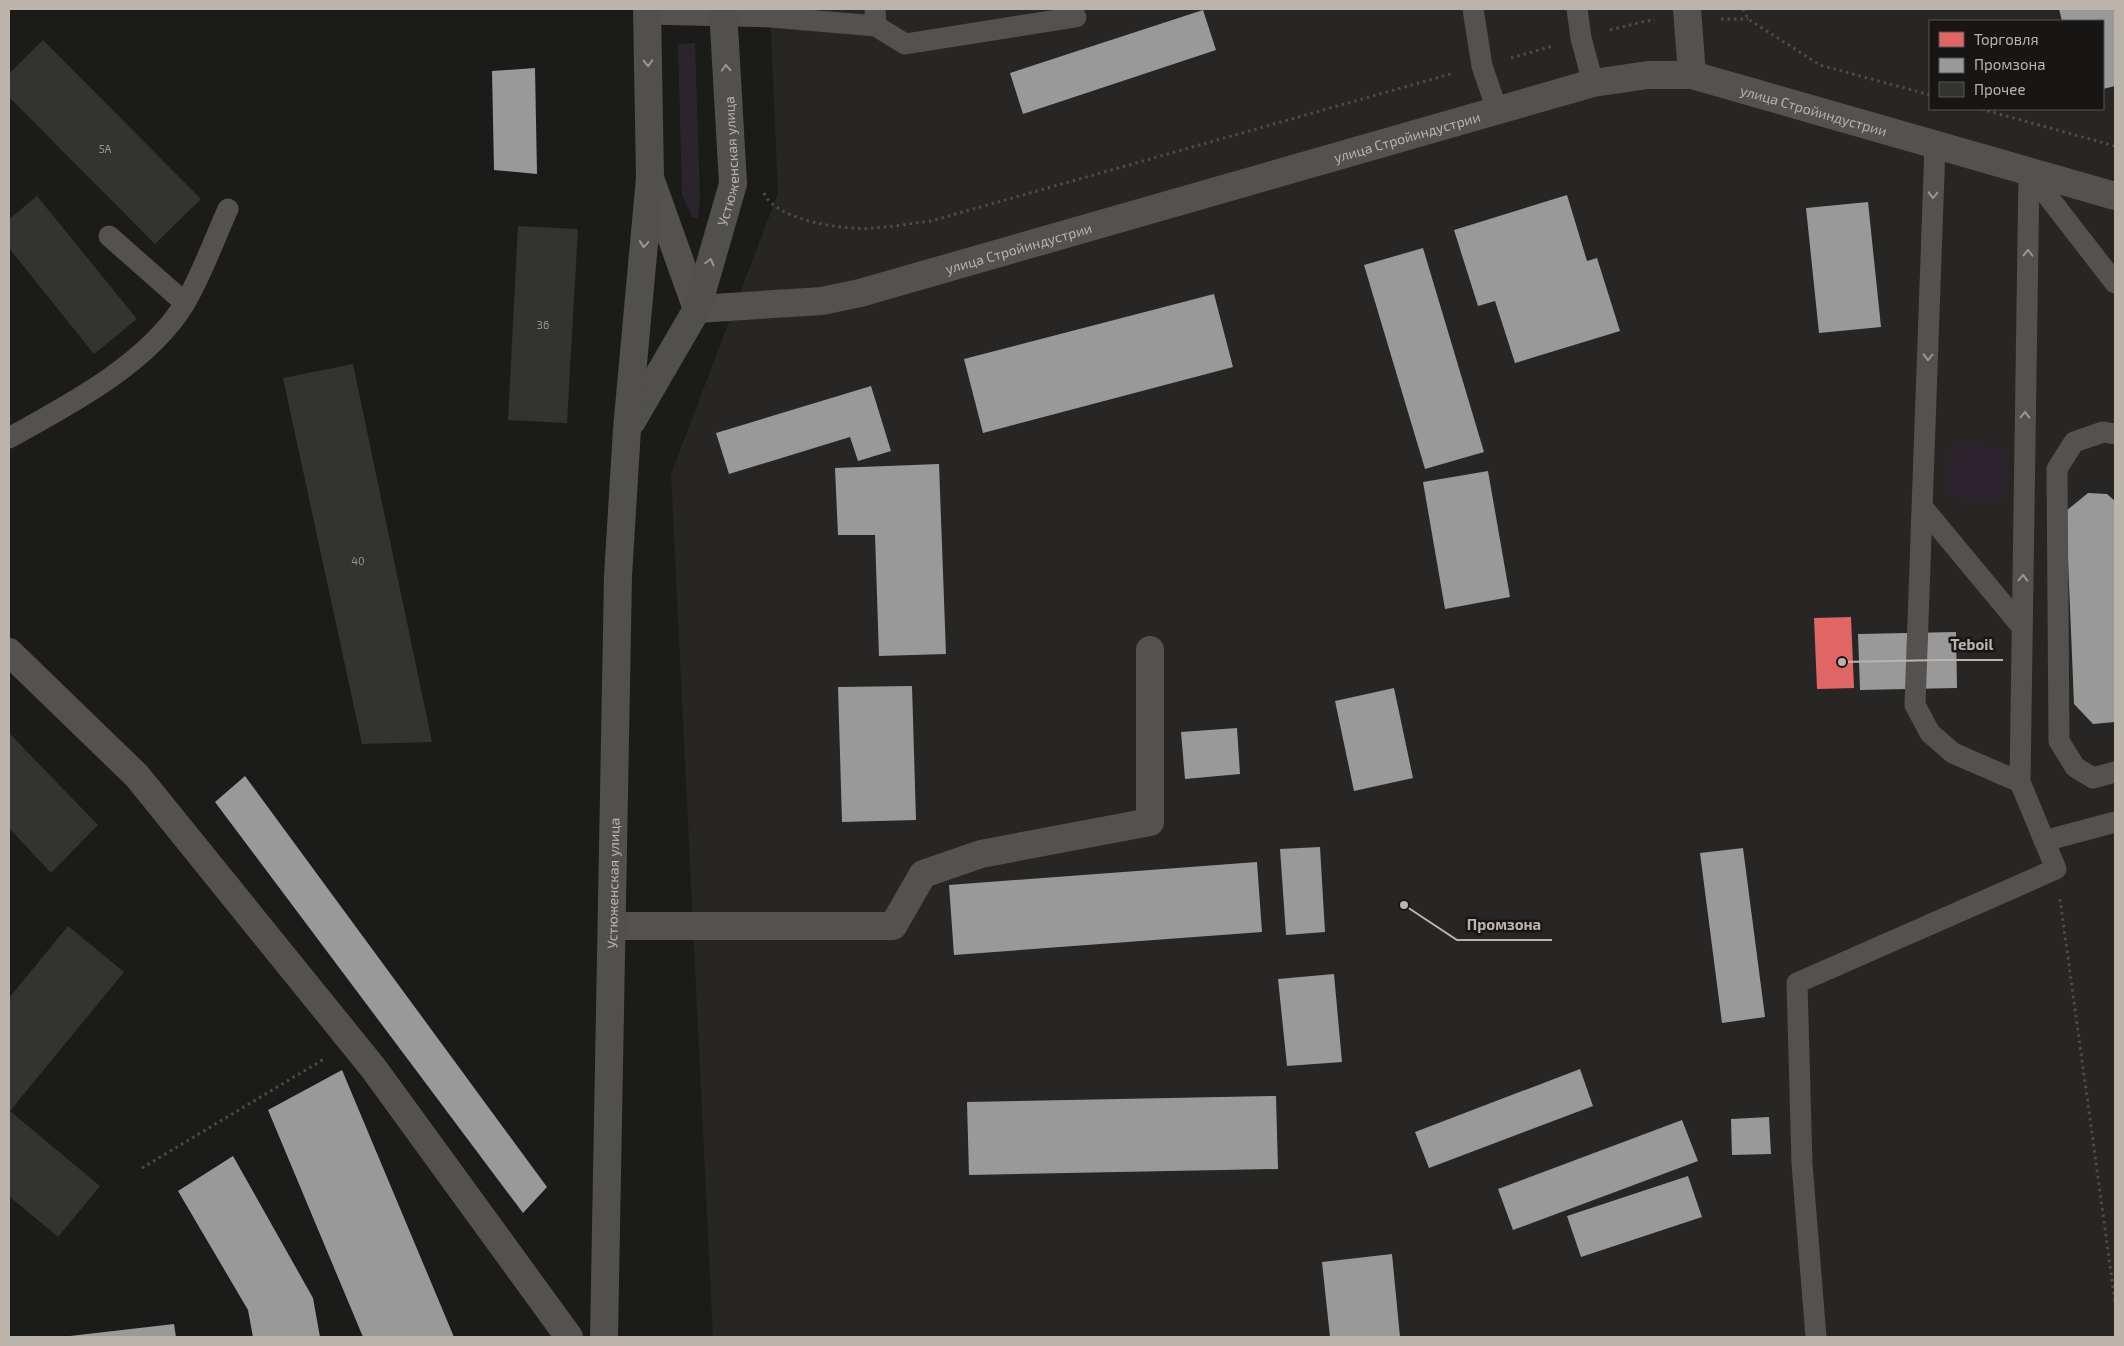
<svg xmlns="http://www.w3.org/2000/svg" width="2124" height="1346" font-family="'Exo 2',sans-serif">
<rect width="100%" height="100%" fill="#1b1b1a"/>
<path fill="#272624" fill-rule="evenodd" d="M770,9H2115V1337H713L671,474L778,193ZM1930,21H2103V109H1930Z"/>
<path fill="#2b242c" d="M695,43L700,196L698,219L692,217L682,195L678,44Z
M1958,440L2007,452L2011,457L2004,498L1997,503L1949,495L1944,485L1951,446Z"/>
<path fill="#e06666" d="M1851,617L1854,688L1817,689L1814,618Z"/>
<path fill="#999" d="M2059,9H2115V86L2103,89V21H2062Z
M1203,10L1216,50L1023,114L1010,73Z
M535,68L537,174L494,170L492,71Z
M1567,195L1587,261L1597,258L1620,331L1515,363L1495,301L1478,306L1454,230Z
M1868,202L1881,327L1819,333L1806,208Z
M1423,248L1484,452L1425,469L1364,265Z
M1214,294L1233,367L983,433L964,359Z
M871,386L891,451L858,461L850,437L729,474L716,433Z
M939,464L946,654L879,656L875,535H838L835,468Z
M1488,471L1510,597L1445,609L1423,482Z
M2088,493L2107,494L2115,501V722L2093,724L2074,704L2066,511Z
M1956,632L1957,688L1860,690L1858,634Z
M912,686L916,820L842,822L838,687Z
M1394,688L1413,778L1354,791L1335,701Z
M1237,728L1240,774L1185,779L1181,732Z
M245,776L547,1187L523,1213L215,802Z
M1320,847L1325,932L1286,935L1280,849Z
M1743,848L1765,1017L1722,1023L1700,853Z
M1257,862L1262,932L954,955L949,885Z
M1334,974L1342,1062L1287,1066L1278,979Z
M1580,1069L1593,1106L1429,1168L1415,1132Z
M342,1070L454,1337H363L268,1110Z
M1276,1096L1278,1169L969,1175L967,1102Z
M1769,1117L1771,1154L1732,1155L1731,1119Z
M1682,1120L1698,1161L1513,1230L1498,1189Z
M233,1156L313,1298L320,1337H253L248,1310L178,1191Z
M1688,1176L1702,1217L1581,1257L1567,1216Z
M1392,1254L1400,1337H1330L1322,1262Z
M174,1324L176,1337H70V1336Z"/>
<path fill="#333330" d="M43,40L201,199L155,244L9,97V74Z
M37,196L137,319L94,354L9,248V219Z
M518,226L578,229L567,423L508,420Z
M353,364L432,742L362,744L283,378Z
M9,733L98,825L51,873L9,828Z
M68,926L124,972L10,1111L100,1186L58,1237L9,1196V998Z"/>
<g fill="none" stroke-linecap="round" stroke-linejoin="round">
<path stroke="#4e4c4a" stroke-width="3" stroke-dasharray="2.5 4" stroke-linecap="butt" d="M1743,9L1748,19L1820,65L1930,95
M1721,19H1748
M1610,30L1646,21L1655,20
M1511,58L1553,46
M1981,109L2115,146
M764,193C776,221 847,231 874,228C893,227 912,223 931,221L1454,73
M2060,899L2115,1302
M142,1168L324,1059"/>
<path stroke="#54514e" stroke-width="21" d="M1473,9L1482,66L1497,110
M1577,9L1581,38L1593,83
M647,14L771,17L876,26L875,9
M876,26L905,44L1076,17
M1935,146L1915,705L1930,733L1953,753L2020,782
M2029,172L2115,283
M109,236L185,303
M2115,434L2103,432L2074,442L2057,469L2059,741L2075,767L2093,778L2115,772
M9,438C69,405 149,363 185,303C202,274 214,240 228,209
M1924,509L2022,627
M2044,841L2115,822
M1816,1337L1802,1164L1797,983L2056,869L2020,782L2029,172"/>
<path stroke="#54514e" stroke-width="28" d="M1687,9L1692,75
M9,652L137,776L374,1069L569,1337
M612,926H893L923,874L981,854L1150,822V650"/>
<path stroke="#54514e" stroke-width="28" id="s1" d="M650,178L697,309L822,301L860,293L1593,83L1648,75H1692L2115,196"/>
<g stroke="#52504d" stroke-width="28">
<path id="s2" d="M632,421L697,309L733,184L723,9"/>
<path id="s3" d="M604,1337L618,576L627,429L650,178L647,9"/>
</g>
</g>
<defs><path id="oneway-chevron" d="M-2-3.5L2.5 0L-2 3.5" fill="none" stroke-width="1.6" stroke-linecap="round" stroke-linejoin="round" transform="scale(1.25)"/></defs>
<g stroke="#9c958f">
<use href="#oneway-chevron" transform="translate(648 63) rotate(89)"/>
<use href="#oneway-chevron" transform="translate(726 68) rotate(-93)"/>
<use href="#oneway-chevron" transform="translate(644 244) rotate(95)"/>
<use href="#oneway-chevron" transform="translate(710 262) rotate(-74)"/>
</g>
<g stroke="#9d968f">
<use href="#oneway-chevron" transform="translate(1933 195) rotate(92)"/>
<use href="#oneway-chevron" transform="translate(2028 253) rotate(-89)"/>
<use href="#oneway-chevron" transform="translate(1928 357) rotate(92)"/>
<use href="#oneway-chevron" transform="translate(2025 415) rotate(-89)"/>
<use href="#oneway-chevron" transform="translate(2023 578) rotate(-89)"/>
</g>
<g text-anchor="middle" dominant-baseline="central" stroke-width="5" stroke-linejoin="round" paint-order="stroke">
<g font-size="11" fill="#9a938c">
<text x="105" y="148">5А</text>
<text x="543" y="324">36</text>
<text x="358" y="560">40</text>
</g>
<g font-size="14" fill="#bcb3ab" stroke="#171614">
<text stroke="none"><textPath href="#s1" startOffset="1292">улица Стройиндустрии</textPath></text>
<text stroke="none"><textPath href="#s1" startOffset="872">улица Стройиндустрии</textPath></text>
<text stroke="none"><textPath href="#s2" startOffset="282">Устюженская улица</textPath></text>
<text stroke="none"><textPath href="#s1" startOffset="468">улица Стройиндустрии</textPath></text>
<text stroke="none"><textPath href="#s3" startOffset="454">Устюженская улица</textPath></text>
</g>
</g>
<path fill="none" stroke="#bcb3ab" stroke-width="2" d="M1842 662L1941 660H2003M1404 905L1457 940H1552"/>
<g fill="#bcb3ab" stroke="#171614" stroke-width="2">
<circle cx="1842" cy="662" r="5"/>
<circle cx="1404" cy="905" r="5"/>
</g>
<g font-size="15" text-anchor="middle" font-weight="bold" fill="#bcb3ab" stroke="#171614" stroke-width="5" stroke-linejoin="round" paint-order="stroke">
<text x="1972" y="650">Teboil</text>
<text x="1504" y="930">Промзона</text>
</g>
<rect width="2124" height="1346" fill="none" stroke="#bcb3ab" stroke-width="20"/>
<rect x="1929" y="20" width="175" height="90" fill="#171614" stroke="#595550"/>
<rect x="1939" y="32" width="25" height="15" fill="#e06666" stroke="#595550"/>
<text x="1974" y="45" font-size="15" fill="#bcb3ab">Торговля</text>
<rect x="1939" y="58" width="25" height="15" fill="#999999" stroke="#595550"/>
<text x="1974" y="70" font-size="15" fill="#bcb3ab">Промзона</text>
<rect x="1939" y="82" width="25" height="15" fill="#333330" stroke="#595550"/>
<text x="1974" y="95" font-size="15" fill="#bcb3ab">Прочее</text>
</svg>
